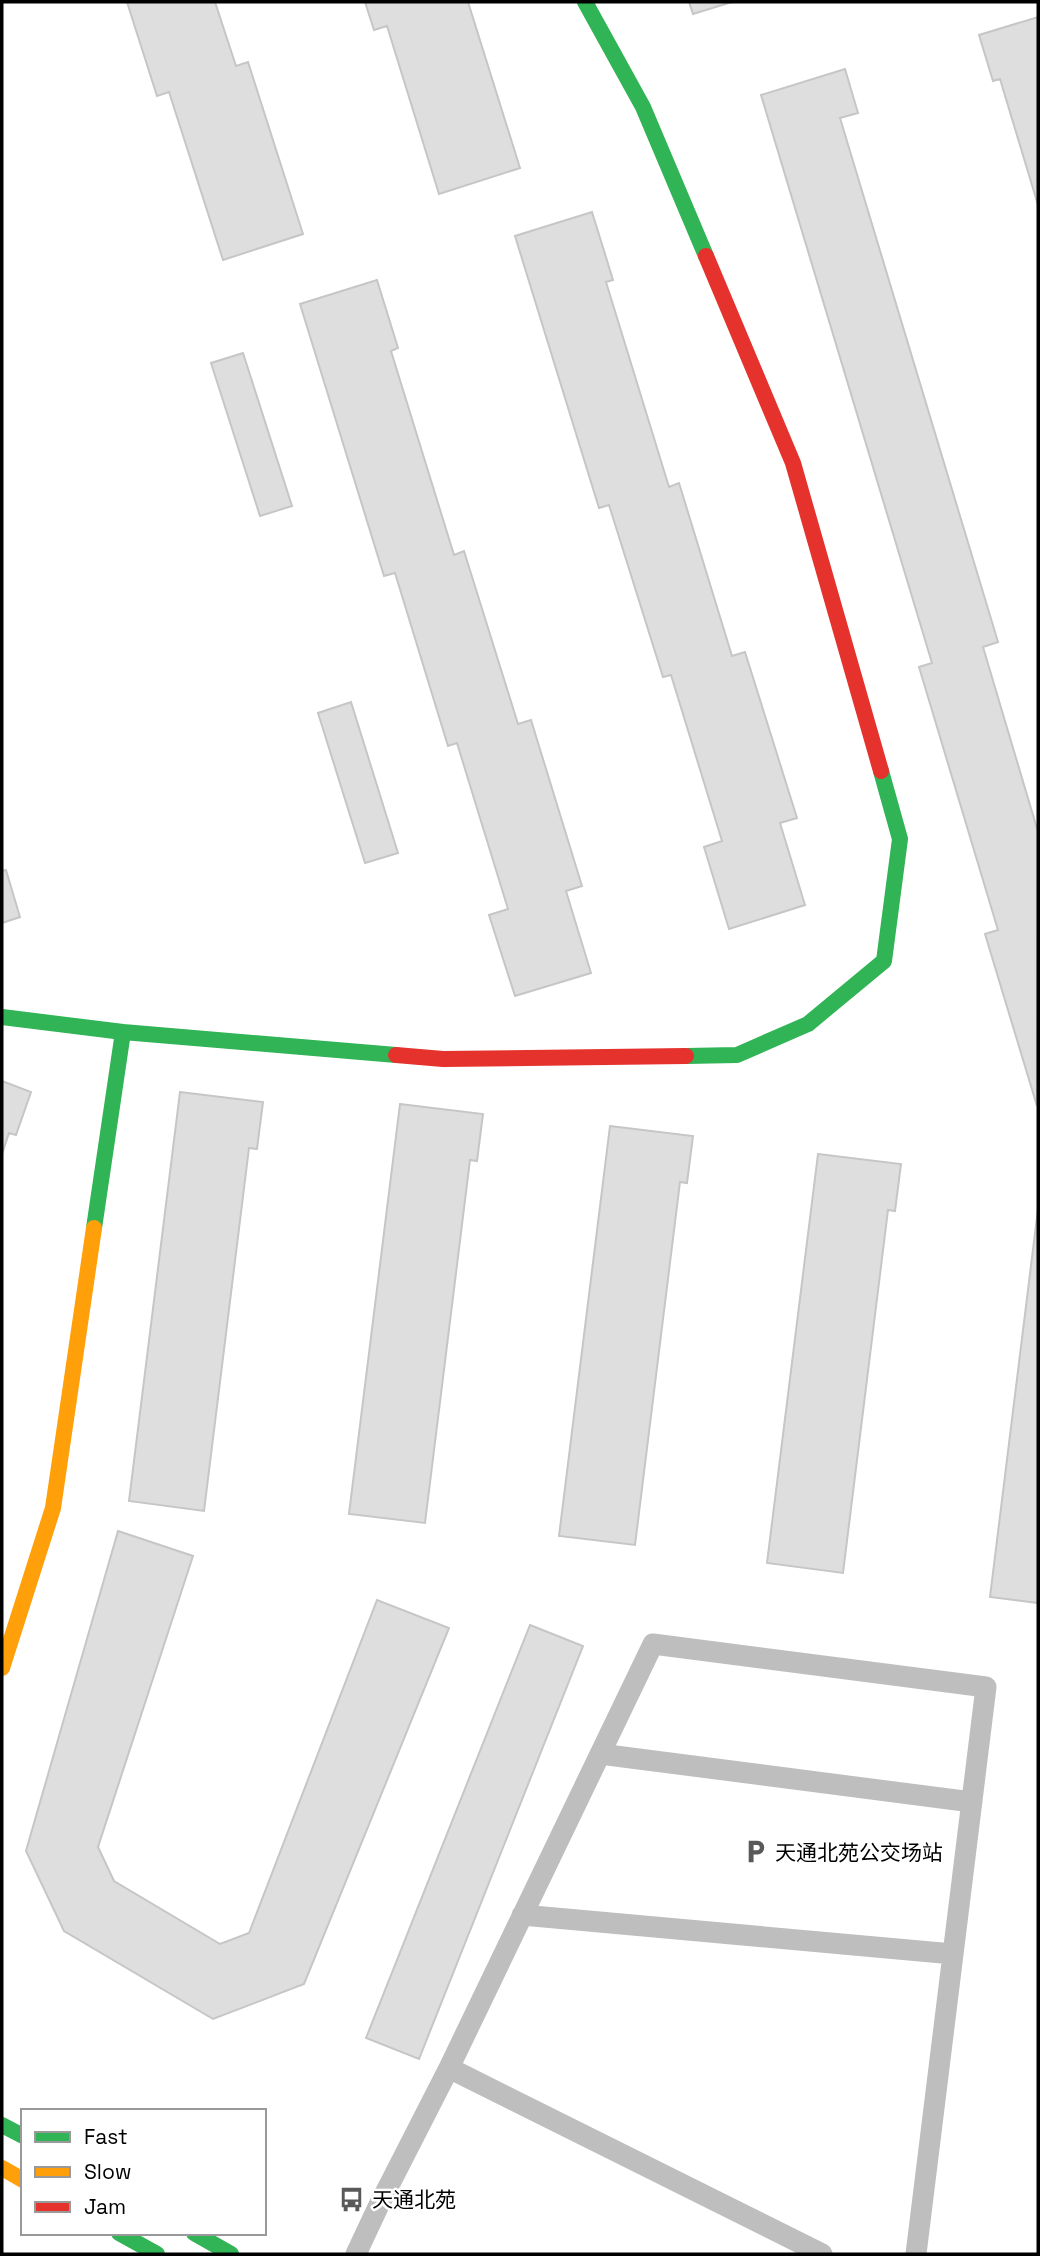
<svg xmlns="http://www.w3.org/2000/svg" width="1040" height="2256" font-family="'Space Grotesk','Noto Sans SC',sans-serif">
<rect width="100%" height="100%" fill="#fff"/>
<path fill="#dedede" stroke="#c6c6c6" stroke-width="2" d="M127,2H215L236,66L248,62L303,234L223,260L169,92L157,96Z
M365,2H468L520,168L439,194L387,26L374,30Z
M689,2H732L693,14Z
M1038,17V205L1000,79L993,81L979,35Z
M845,69L858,113L840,118L998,642L983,647L1038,832L1037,1106L985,934L998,930L919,667L932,663L761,95Z
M592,212L613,280L606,282L669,487L679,483L732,656L745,652L797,818L780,823L805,905L729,929L704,847L722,841L671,675L663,677L609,505L599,508L515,236Z
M377,280L398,348L391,351L454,555L464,551L518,724L531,720L582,886L566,891L591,973L515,996L489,915L508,909L457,743L448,746L395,573L384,576L300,304Z
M243,353L292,506L260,516L211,363Z
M351,702L398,853L365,863L318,713Z
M6,870L20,917L2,923V871Z
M2,1081L31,1092L16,1135L9,1133L2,1154Z
M180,1092L263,1102L257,1149L249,1148L204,1511L129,1501Z
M400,1104L483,1114L477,1161L470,1160L425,1523L349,1514Z
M610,1126L693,1136L687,1183L680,1182L635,1545L559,1536Z
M818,1154L901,1164L895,1211L888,1210L843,1573L767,1563Z
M1038,1209V1603L990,1597Z
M118,1531L193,1556L98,1847L114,1881L220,1944L249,1933L377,1600L449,1628L304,1984L213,2019L64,1931L26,1851Z
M530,1625L583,1646L419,2059L366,2038Z"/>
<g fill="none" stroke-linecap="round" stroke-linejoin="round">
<path stroke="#bebebe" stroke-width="21" d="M600,1754L972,1802
M522,1915L953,1954
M449,2068L653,1644L986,1687L916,2254
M356,2254L379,2205L449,2068L822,2254"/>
<path stroke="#30b455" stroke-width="16" d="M585,2L643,107L706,256
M2,1017L123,1032L396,1055
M686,1056L737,1055L808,1024L884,961L900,839L881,771
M94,1228L123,1032
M2,2125L23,2136
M119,2233L157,2254
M194,2233L231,2254"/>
<path stroke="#ff9f0a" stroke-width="16" d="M2,1668L53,1508L94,1228
M2,2168L23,2180"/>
<path stroke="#e5322d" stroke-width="16" d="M706,256L793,463L881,771
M396,1055L443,1059L686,1056"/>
</g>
<defs>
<symbol id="parking-bare" viewBox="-9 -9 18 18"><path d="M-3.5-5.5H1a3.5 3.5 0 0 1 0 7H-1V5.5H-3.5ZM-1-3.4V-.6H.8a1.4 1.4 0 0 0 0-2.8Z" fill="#595959" stroke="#fff" stroke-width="2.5" paint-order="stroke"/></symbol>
<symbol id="bus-bare" viewBox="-9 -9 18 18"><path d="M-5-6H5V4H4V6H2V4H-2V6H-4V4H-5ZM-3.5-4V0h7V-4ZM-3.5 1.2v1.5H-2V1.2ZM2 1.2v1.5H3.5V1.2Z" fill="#595959" stroke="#fff" stroke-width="2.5" paint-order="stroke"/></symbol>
</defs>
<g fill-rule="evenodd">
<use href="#parking-bare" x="738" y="1834" width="35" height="35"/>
<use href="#bus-bare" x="334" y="2182" width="35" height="35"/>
</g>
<g text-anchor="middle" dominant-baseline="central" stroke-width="5" stroke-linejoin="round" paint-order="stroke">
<g font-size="21" fill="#000" stroke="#fff" text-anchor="start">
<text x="775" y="1852">天通北苑公交场站</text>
<text x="372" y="2199">天通北苑</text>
</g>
</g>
<rect width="1040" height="2256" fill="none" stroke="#000000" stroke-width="7"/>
<rect x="21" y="2109" width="245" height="126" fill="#ffffff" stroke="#999999" stroke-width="2"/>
<rect x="35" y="2132" width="35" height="10" fill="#30b455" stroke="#999999" stroke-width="2"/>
<text x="84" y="2144" font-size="21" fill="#000000">Fast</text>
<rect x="35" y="2167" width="35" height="10" fill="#ff9f0a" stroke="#999999" stroke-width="2"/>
<text x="84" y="2179" font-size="21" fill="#000000">Slow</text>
<rect x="35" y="2202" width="35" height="10" fill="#e5322d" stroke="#999999" stroke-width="2"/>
<text x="84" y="2214" font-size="21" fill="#000000">Jam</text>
</svg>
